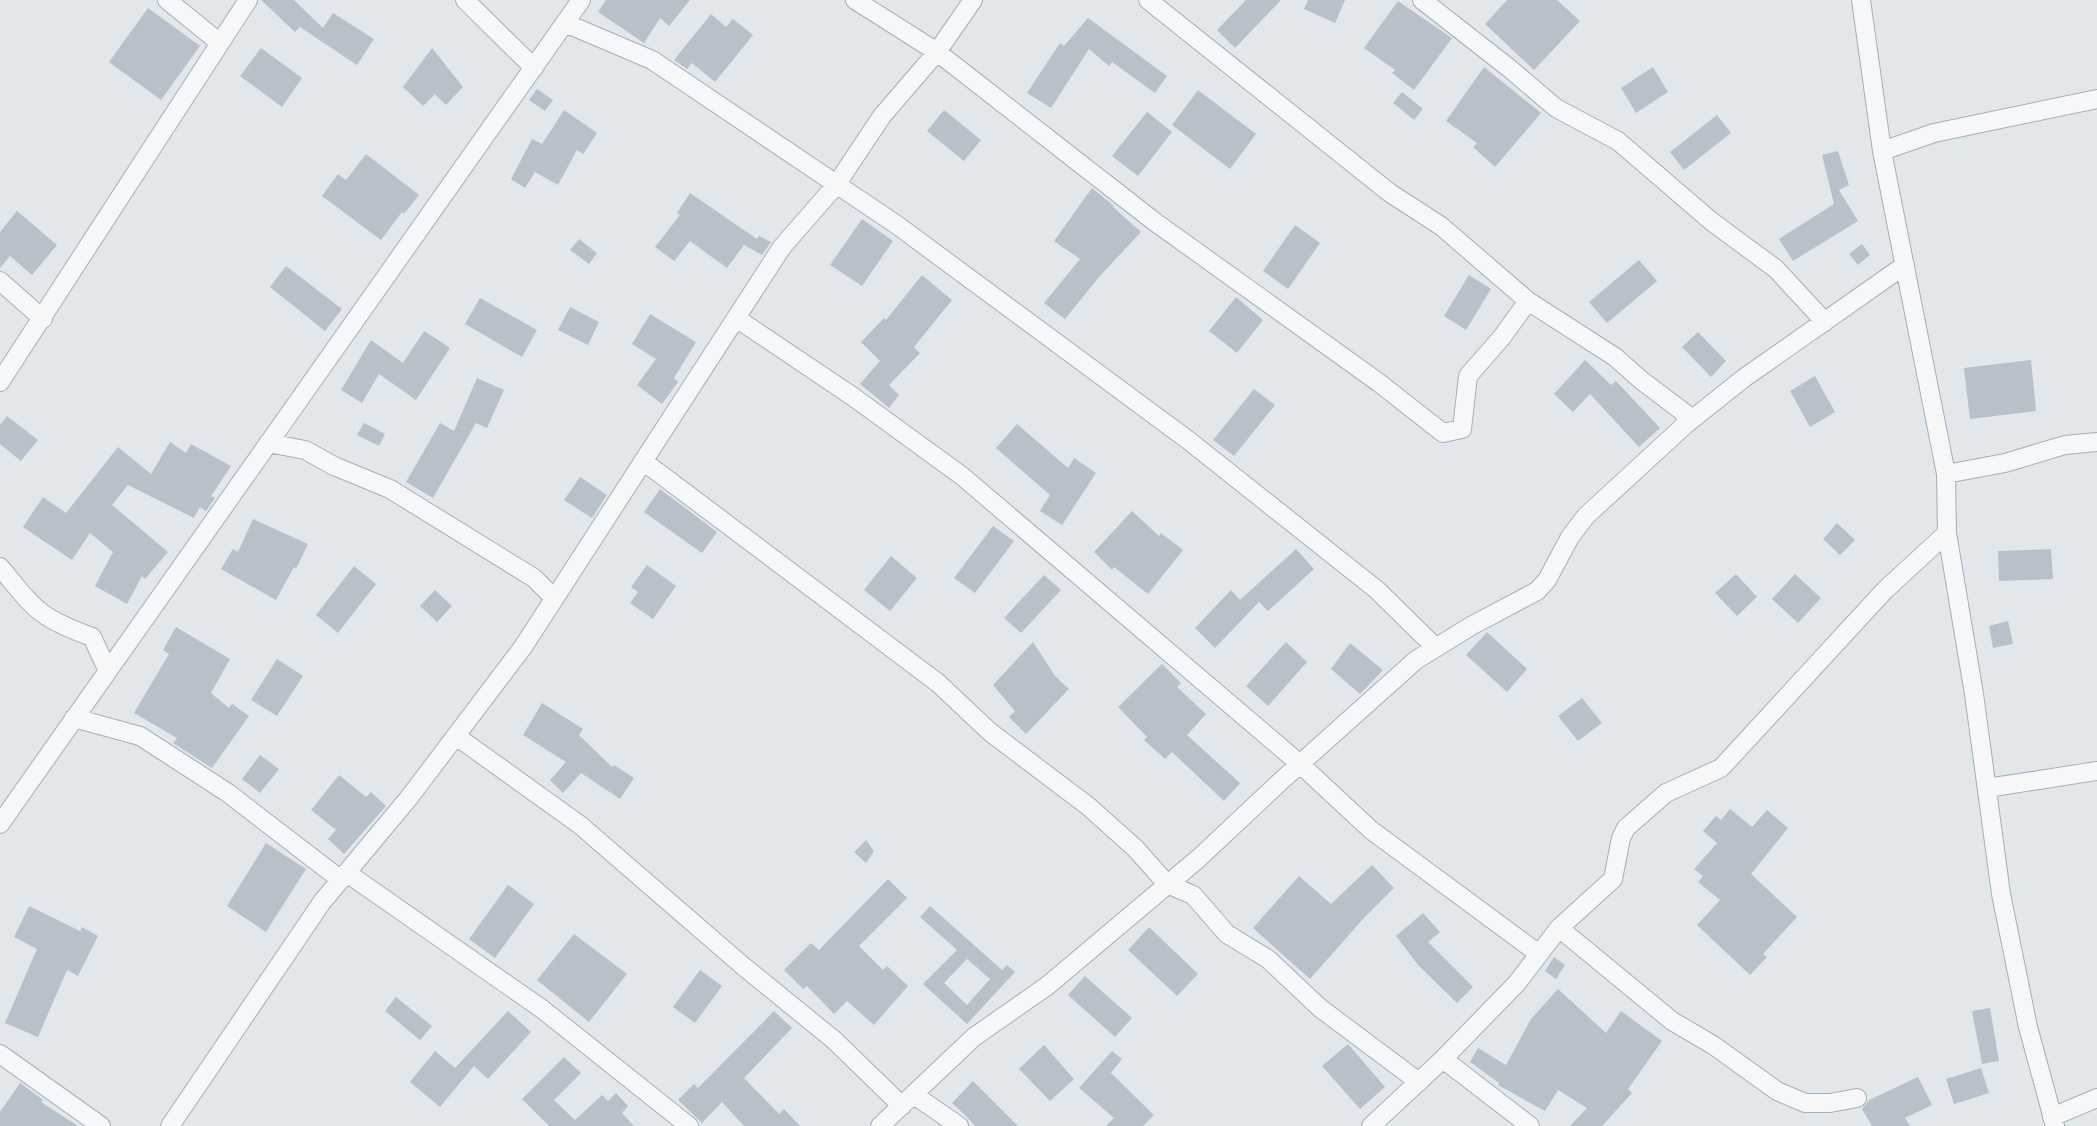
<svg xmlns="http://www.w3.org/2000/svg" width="2097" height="1126" font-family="Signika,sans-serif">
<rect width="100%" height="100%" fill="#e1e7eb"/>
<path fill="#b8c1ca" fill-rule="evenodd" d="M261,0H294L323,28L333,13L374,39L357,65L300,27L295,32Z
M606,0H690L669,26L660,18L644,43L598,12Z
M1246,0H1281L1235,48L1217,30Z
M1308,0H1345L1335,23L1304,9Z
M1507,0H1557L1580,21L1534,70L1485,24Z
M1398,1L1452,38L1414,90L1392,73L1395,70L1364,48Z
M148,8L200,46L161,100L109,62Z
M711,14L726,27L733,19L753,35L715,82L692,63L687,69L674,60Z
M1088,18L1167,76L1155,93L1112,62L1109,66L1089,49L1051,108L1027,93L1060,43L1064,46Z
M261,48L302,78L282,107L240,76Z
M432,48L463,87L446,105L435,94L423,106L403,87Z
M1484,67L1541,113L1495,167L1473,147L1477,143L1446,121Z
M1653,67L1668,92L1636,113L1621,88Z
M537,89L553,100L545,111L529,100Z
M1198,90L1256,134L1230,169L1172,125Z
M1402,92L1423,109L1414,120L1393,103Z
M564,110L597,133L583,154L577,150L558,185L535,172L525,188L511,179L532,139L542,144Z
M944,110L981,140L964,161L927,131Z
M1147,112L1172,132L1138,176L1112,156Z
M1717,115L1731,133L1684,170L1670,152Z
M1838,151L1849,185L1839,190L1858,221L1793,261L1779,239L1834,204L1822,155Z
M366,154L419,195L404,214L402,212L381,240L322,196L338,174L346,180Z
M1092,188L1114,206L1113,207L1141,232L1099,277L1065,319L1044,303L1080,259L1054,241Z
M690,193L757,239L759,236L771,242L762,255L744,245L727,268L690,241L674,261L655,247L680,215L677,213Z
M17,211L57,245L32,275L10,256L0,268V232Z
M862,219L893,241L862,286L830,265Z
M1295,225L1320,243L1288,289L1263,271Z
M579,239L597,253L589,264L570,250Z
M1862,244L1870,255L1858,265L1849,254Z
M1639,260L1657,281L1607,323L1589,302Z
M286,266L342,309L325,331L270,287Z
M922,275L952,300L914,347L920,353L889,385L899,395L889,408L860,384L880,361L861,342L884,318L886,320Z
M1469,275L1491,289L1466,330L1444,316Z
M1236,297L1263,320L1237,353L1209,331Z
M480,298L537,330L522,357L465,324Z
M570,307L599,322L588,345L558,330Z
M650,314L696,342L674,378L678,382L662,404L637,385L656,359L632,344Z
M424,331L450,348L416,400L379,374L362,403L341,390L371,340L403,363Z
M1698,332L1726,361L1711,377L1682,347Z
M1585,360L1611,385L1616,381L1660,428L1639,447L1590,394L1573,412L1554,394Z
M2031,360L2036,411L1970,419L1964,368Z
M1815,376L1835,412L1810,427L1790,391Z
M477,378L504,390L487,428L476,423L433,498L406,482L440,423L454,431Z
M1254,389L1275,405L1234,456L1213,440Z
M7,416L38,440L21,461L0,444V425Z
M364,423L385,434L379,446L357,435Z
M1017,424L1068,468L1074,458L1096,473L1062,525L1040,511L1050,495L996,448Z
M170,442L186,453L191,444L231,466L211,496L215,498L206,511L200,507L194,518L128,485L112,505L168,552L145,579L142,576L127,604L95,586L113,552L90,533L72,560L23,527L43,497L66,513L118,447L151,474Z
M580,477L607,495L592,518L564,500Z
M660,489L717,532L702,553L644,512Z
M1132,511L1159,536L1161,533L1183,550L1148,594L1114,567L1112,570L1094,552Z
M253,519L308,544L296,569L294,567L276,600L221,569L233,549L238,552Z
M1837,523L1855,540L1840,555L1823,539Z
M993,526L1014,541L975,593L954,578Z
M1296,549L1314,569L1268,611L1259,602L1215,648L1195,628L1231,590L1240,600Z
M2051,549L2053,579L1999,581L1998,551Z
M891,556L917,578L890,611L864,590Z
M647,565L676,586L653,619L630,603L638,592L631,587Z
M354,566L376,584L338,633L316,615Z
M1736,574L1757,597L1737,616L1715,593Z
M1795,574L1821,598L1798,623L1772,599Z
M1044,575L1061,590L1021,633L1004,618Z
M435,590L452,606L437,622L420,606Z
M2008,621L2013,644L1993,648L1989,626Z
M176,627L230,659L211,693L229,708L232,704L249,716L212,768L173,743L177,738L134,713L169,654L163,650Z
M1487,632L1527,669L1507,692L1466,655Z
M1033,642L1055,676L1069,689L1026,734L1009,717L1015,711L993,685Z
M1286,642L1307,662L1268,706L1246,686Z
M1350,643L1383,670L1360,694L1331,669Z
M277,659L303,676L277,716L251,700Z
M1162,664L1181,683L1177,687L1206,714L1187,735L1240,783L1224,801L1172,752L1165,759L1144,740L1147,737L1118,707Z
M1582,698L1602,723L1578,741L1558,716Z
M542,703L583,729L579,735L612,767L614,765L634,778L620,799L581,773L563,793L550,780L566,762L523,735Z
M260,755L279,769L260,793L242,779Z
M339,775L366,797L371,792L386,806L344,854L328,839L336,830L311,810Z
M1730,809L1752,827L1767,810L1788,828L1751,874L1797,917L1763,954L1767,957L1750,975L1697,925L1720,900L1698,882L1703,876L1694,869L1717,843L1703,831L1716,816L1721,820Z
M866,840L874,851L866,863L854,852Z
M266,843L306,869L266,932L227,906Z
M1372,865L1394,888L1363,919L1310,979L1253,928L1299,876L1331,904Z
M888,879L907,898L859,946L883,970L887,966L908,986L874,1025L847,1001L834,1014L807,986L803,989L784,970L811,943L819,950Z
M508,885L534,904L495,958L469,939Z
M29,906L80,931L82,927L98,936L78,976L67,970L38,1037L5,1023L37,949L14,937Z
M930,906L1002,970L1007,965L1015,972L967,1024L923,984L957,950L920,917ZM967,959L990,979L967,1005L944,983Z
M1423,913L1440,932L1428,942L1473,987L1457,1003L1418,965L1396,936Z
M1149,927L1198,974L1177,996L1128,950Z
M574,934L627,974L589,1022L537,980Z
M1554,957L1565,965L1556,979L1545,971Z
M700,970L722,986L695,1023L673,1007Z
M1085,976L1132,1018L1115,1037L1068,995Z
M1558,989L1606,1033L1621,1011L1662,1041L1628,1089L1632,1093L1602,1126H1570L1587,1108L1558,1090L1545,1111L1498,1085L1499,1083L1470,1062L1478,1048L1506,1065L1531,1019Z
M396,997L432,1026L420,1040L385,1011Z
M1990,1008L1999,1061L1982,1064L1972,1011Z
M508,1011L531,1032L488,1079L474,1066L440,1107L410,1082L435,1051L455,1068Z
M774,1011L792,1028L744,1078L779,1114L784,1109L800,1126H744L722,1102L702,1123L678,1100L694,1084L698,1088Z
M1348,1044L1385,1087L1360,1109L1322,1066Z
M1044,1045L1074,1079L1050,1101L1019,1069Z
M1112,1051L1122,1059L1111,1073L1154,1115L1143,1126H1106L1114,1118L1079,1088Z
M564,1057L581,1073L554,1100L575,1120L602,1095L608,1101L616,1093L628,1106L622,1113L634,1126H549L522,1099Z
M1981,1068L1989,1093L1954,1104L1946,1079Z
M1918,1077L1932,1105L1905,1118L1910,1126H1872L1862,1109L1869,1100Z
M973,1081L1018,1126H975L965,1115L952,1103Z
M20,1083L43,1100L41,1102L78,1126H0V1112Z"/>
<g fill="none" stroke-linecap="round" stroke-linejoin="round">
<defs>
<path id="street" d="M167,0L220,43
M465,0L534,68
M855,0L937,52L1155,222L1378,382L1443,433L1462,429L1468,376L1502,337L1528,301L1615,357L1641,380L1686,414L1685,425
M1148,0L1390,193L1441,226L1528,301
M1422,0L1509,68L1556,108L1618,141L1711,221L1776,269L1825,322
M1861,0L1882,151L1946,474L1947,533L1974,694L2001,894L2028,1027L2055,1126
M565,23L652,60L897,225L1188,440L1377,590L1436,648
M1882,151L1934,133L2097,99
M0,281L43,319
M736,318L852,396L962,476L1300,764L1371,830L1539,954
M0,382L248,0
M268,443L305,450L334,466L390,489L534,578L554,598
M643,461L938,683L990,732L1088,806L1135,848L1167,884L1193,895L1227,934L1268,959L1320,1008L1419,1082
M1946,474L2005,463L2065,445L2097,442
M0,567C35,609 37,617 92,637L108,671
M74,718L140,736L228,793L341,880
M456,736L580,825L743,966L834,1040L902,1106
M1987,788L2097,771
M0,824L581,0
M347,873L542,1009L689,1126
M1559,928L1672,1021L1713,1045L1777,1091L1805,1103H1830L1857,1098
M0,1054L101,1126
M1443,1059L1530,1126
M914,1095L959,1126
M2052,1117L2097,1098
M170,1126L322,902L408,799L523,647L782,247L836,185L882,116L937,52L973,0
M880,1126L974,1037L1047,986L1199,858L1282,780L1416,660L1471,626L1537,591L1547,580L1570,537L1586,516L1685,425L1744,378L1905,265
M1371,1126L1443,1059L1517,983L1559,928L1613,879L1621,838L1626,828L1666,793L1721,768L1885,590L1947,533"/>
</defs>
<use href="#street" stroke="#a6afb6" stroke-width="20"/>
<use href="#street" stroke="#f5f7f9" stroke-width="18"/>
</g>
</svg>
